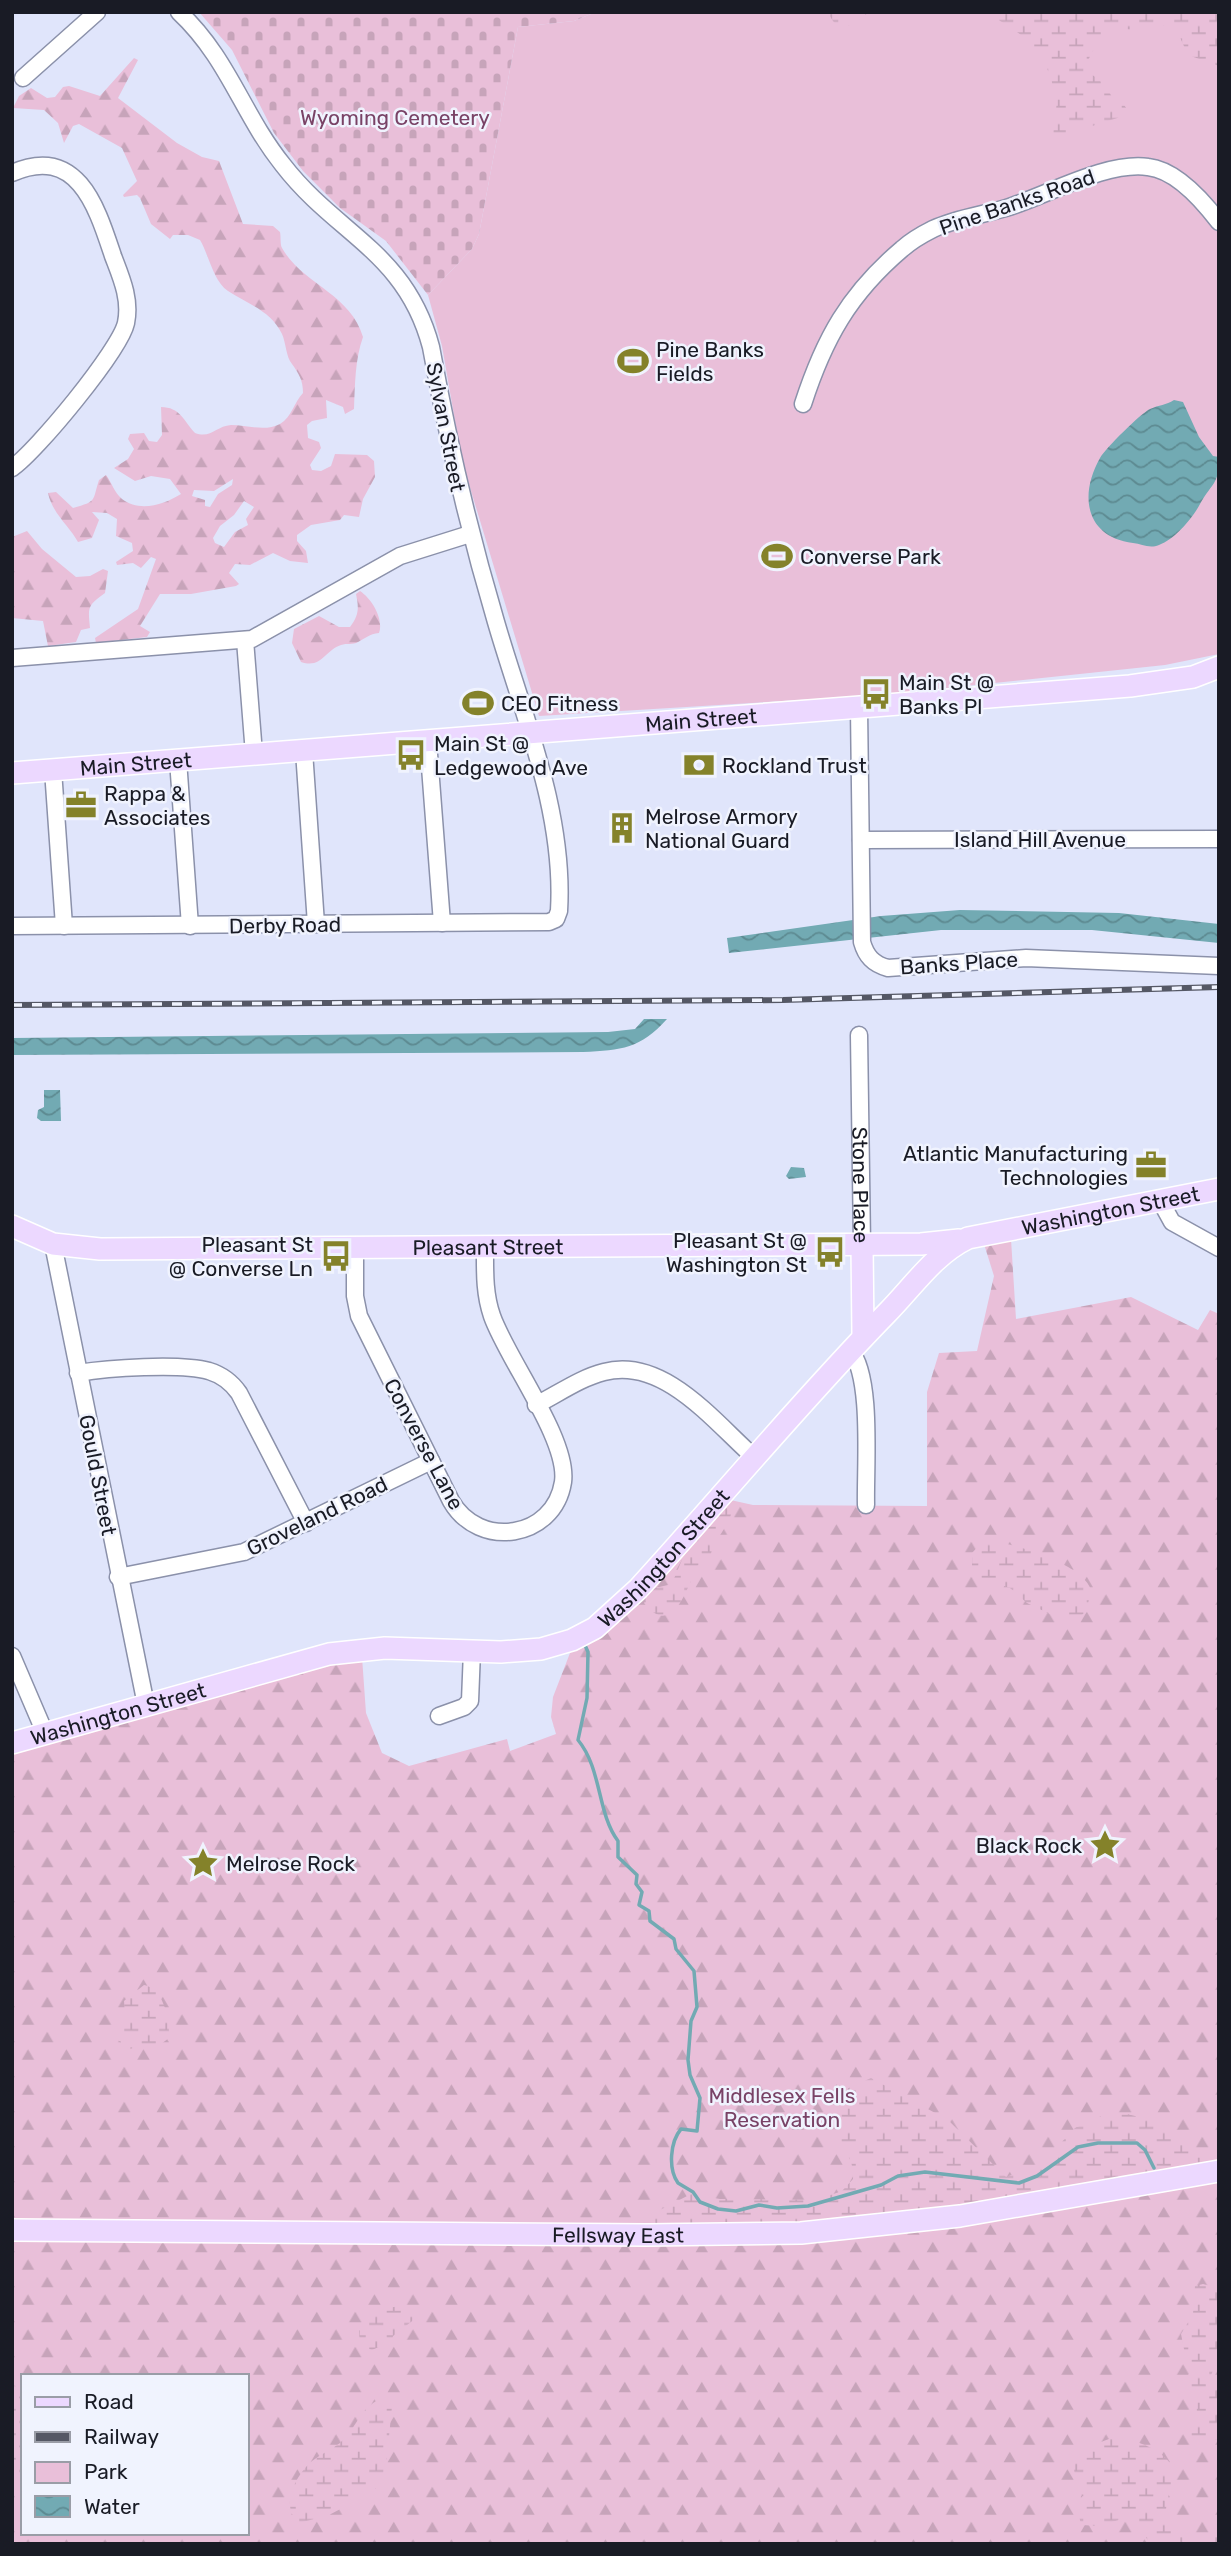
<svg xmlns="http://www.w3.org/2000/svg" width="1231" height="2556" font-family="Rubik,sans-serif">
<defs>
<pattern id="forest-firs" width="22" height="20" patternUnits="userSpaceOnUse" patternTransform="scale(1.75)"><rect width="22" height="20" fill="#e9bfd9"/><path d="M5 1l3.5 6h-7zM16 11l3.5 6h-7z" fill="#c7a4ba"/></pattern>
<pattern id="wetland-marsh" width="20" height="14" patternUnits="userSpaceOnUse" patternTransform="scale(1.75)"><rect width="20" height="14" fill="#e9bfd9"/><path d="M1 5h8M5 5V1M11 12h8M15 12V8" fill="none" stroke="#c7a4ba"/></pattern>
<pattern id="cemetery-stones" width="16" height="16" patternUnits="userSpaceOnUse" patternTransform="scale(1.75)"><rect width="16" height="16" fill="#e9bfd9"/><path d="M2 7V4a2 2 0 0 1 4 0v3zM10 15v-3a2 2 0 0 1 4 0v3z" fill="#c7a4ba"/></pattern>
<pattern id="water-waves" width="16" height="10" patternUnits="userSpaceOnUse" patternTransform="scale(1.75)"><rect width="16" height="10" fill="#72aab3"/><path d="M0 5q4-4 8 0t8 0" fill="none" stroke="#5d8a91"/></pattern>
</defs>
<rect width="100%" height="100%" fill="#e0e5fb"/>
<path fill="#e9bfd9" d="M596,12H1219V654L1165,665L880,695L539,716L462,461L442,346L428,295L472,249L479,234L518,27L574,21Z"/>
<path fill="url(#forest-firs)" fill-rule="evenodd" d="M134,58L138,60L118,98L177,143L202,157L219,161L243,224L273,226L280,232C281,236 280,245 282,248C302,284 350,293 363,337C355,359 355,385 354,409L345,414L343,407L326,400L327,418L312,421L307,425L308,438L319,442L321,448L310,465L312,470L321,471L331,466L335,454L367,455L374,461L375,477L363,499L359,517L344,515L340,520L311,525L297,535V541L306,551L308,563L290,561L273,553L250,565L235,564L229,573L239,584L236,586L191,594H160L140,626L150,632L147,637L96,643L95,638L138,609L156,559L151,557L141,568L133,563L117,565L116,562L133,551L132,543L116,536L117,519L107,513L92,512L99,520L92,538L78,542C70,527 52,513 48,493L56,492L73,508C98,501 92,501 99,480L106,475C112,483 114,492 122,499C140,513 165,504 181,494L170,479L151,476L135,481L114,468L128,459L134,449L128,439L130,434L144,433L149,441L157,442L162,435L161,407C180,407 184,421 195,433C211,439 216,426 231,425C247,425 265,432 280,424C292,417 294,402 303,393C303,380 299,374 292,364C286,357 286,343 282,334C271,311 248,304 228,291C213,281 209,255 200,240L188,235H173L170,239L151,224L140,198L137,195L124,197L123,195L137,181L122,148L79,124L73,126L64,143L58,123L44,110L13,108L19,96L31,88L47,98L55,97L63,87L69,86L100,96ZM233,479L232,485L218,494L210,507L205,506V500L192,496L194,490L214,491ZM244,501L254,507L246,519L248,525L235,532L224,547L215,543L213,538L220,526L234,515Z
M27,531L42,549L76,577L90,576L103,569L108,571L105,593C87,606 88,607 90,628L81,630L76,642L48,646L43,621L12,618V537Z
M360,591C372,599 384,619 379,633C369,634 366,638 358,642C353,645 347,643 341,645C325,650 322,669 301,662L292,643L294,629L319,616L339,627H350C359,615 359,608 356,594Z
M1011,1239L1016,1319L1131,1297L1198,1330L1210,1310L1219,1314V2544H12V1752L323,1663L362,1657L366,1713L382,1753L409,1766L507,1739L510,1751L556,1734L551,1717L553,1697L570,1653L726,1499L753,1505L927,1506V1392L939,1353L977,1351L994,1276L984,1244ZM23,2376H247V2533H23Z"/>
<path fill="url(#wetland-marsh)" d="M828,12H869C853,24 839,38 828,12Z
M985,12H1219V66L1188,55L1173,22L1149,31L1114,28L1097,43L1084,68L1105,85L1112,97L1121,100L1130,114L1054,138C1052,125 1058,113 1056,100C1046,48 1029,38 985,12Z
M731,1501C737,1524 710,1538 710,1561L697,1566C688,1586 673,1640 644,1603L650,1589L668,1585L673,1581L687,1548L725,1502Z
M983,1541C1007,1540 1083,1563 1091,1590L1086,1613L1070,1620L1054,1616L1027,1603L1010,1588L972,1575V1553Z
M144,1985C164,1988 170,2021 169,2038L161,2044L128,2049L118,2040V2028L125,2015L124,2001Z
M871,2078L948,2120L1006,2177L1042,2163L1075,2128L1108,2113H1123L1151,2120L1206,2155V2161L954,2208L858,2221L671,2227L652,2222L658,2211L691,2194L720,2199L816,2200L842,2191L853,2179C854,2153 841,2147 823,2132L820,2117L827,2110L831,2096Z
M1203,2284L1219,2288V2357L1208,2382L1210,2387L1219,2385V2439L1190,2442C1187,2427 1202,2417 1195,2402C1191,2395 1183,2391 1179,2384L1189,2374L1181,2334L1193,2314L1195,2286Z
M410,2305L416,2310V2318L393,2336L392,2341L372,2350L360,2346L359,2331L378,2309Z
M12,2385L16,2386L23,2402V2476L12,2471Z
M380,2399L390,2402L392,2406L386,2467L379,2485L371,2493L329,2515L299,2523C279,2506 296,2475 312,2461C321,2454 331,2450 340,2443C356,2429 360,2408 380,2399Z
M1114,2437C1132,2438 1174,2452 1174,2475C1173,2489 1163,2502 1167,2517C1173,2540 1202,2549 1219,2533V2544H1150L1137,2522L1129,2517L1098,2526L1082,2525C1076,2515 1083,2507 1082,2496C1080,2482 1070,2470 1074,2456L1088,2447Z"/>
<path fill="url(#cemetery-stones)" d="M199,12H596L574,21L518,27L479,234L472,249L428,295L386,241L340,208L303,171L274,133L232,50Z"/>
<path fill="url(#water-waves)" d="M1174,400L1183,402L1199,437L1213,456L1219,457C1219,485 1213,481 1200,504C1192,519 1175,539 1159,545C1149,549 1142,544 1133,543C1085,537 1079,495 1100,458C1105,449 1141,413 1150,409C1159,405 1166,405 1174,400Z
M960,910L1119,913L1219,924V943L1092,930H941L729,953L727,938L881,916Z
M644,1019H667C640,1049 622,1050 583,1052L12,1055V1038L608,1032L635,1029Z
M44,1090H60L61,1121H41L37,1118L38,1110L44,1107Z
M791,1167L804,1168L806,1177L789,1179L786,1176Z"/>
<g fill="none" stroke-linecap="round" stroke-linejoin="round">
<path stroke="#72aab3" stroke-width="3.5" d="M584,1643L588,1652L587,1698L578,1740C602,1769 597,1813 618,1841V1857L637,1875L636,1884L642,1892L639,1905L649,1911L650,1921L674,1939L676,1949L694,1971L697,2007L691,2021L688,2060L690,2075L700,2098L697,2131L681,2129C670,2142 668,2169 678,2183L693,2192L700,2202L718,2209L736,2211L759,2205L777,2208L808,2206L881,2185L898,2176L925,2172L1019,2183L1037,2176L1078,2147L1098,2143H1137L1145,2150L1154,2168"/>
<defs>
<g id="minor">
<path d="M23,78L97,12"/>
<path d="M12,173C78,144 97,208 113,256C121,277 131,299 126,323C120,350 36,452 12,468"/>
<path d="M803,404C824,339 849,294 902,249C911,241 923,234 933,229C956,218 982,215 1006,208C1046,196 1106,161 1148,167C1176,170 1203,201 1219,222"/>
<path d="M245,640L254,754"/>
<path d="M12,658L252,639L400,556L470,534"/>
<path d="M859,708L862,942C866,956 873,964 888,968L1026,958L1219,966"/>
<path d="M428,741L442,923"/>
<path d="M304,751L316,924"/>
<path d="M178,760L190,926"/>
<path d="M53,770L64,926"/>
<path d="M861,840L1219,839"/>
<path d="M12,926L549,922L556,919L559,911C565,813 523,715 496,622C469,531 448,441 431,347C406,252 337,235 283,165C242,114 229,59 179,12"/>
<path id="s1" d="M859,1035L862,1244"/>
<path d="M1161,1202L1172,1222L1219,1248"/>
<path d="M53,1244L146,1705"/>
<path d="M355,1248V1296L359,1316L451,1501C479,1550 554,1539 563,1482C569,1440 507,1359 492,1316C484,1293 485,1270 485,1247"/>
<path d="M850,1350C873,1376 865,1468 866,1505"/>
<path d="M78,1373C108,1368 180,1363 209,1371C222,1375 232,1383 239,1393L306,1523"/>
<path d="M536,1405C558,1394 580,1378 604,1372C664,1356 715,1423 755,1458"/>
<path d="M118,1577L244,1552L431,1461"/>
<path d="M12,1656L45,1733"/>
<path d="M439,1716L464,1707L470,1701L472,1651"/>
</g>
<g id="major">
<path id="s2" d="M12,773L1130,686L1193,677L1219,667"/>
<path id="s3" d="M12,1226L53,1244L100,1249L921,1244L959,1240"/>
<path d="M862,1244L863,1335"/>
<path id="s4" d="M12,1743L329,1654L385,1648L501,1652L541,1649L572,1640L595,1628L638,1589C721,1498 800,1402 886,1314C913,1287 933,1255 968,1238L1219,1189"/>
<path id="s5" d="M12,2230L647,2235L801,2233L960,2216L1219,2171"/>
</g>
</defs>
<use href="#minor" stroke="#8b91aa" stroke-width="19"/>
<use href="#major" stroke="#fff" stroke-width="24"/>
<use href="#minor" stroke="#fff" stroke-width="16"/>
<use href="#major" stroke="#ecd8ff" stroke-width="21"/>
<defs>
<path id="rail" d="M12,1005L783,1000L1219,987"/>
</defs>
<use href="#rail" stroke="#555865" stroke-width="6"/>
<use href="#rail" stroke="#f0f3fe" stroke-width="3.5" stroke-dasharray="10" stroke-linecap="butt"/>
</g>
<defs>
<symbol id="stadium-bare" viewBox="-9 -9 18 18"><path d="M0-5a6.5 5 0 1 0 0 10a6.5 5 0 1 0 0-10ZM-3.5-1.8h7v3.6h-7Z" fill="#84822a" stroke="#f0f3fe" stroke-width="2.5" paint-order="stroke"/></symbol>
<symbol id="bus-bare" viewBox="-9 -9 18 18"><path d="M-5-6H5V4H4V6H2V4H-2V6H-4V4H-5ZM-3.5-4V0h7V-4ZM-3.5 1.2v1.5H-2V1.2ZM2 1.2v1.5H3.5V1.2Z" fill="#84822a" stroke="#f0f3fe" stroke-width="2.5" paint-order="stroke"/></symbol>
<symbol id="bank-bare" viewBox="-9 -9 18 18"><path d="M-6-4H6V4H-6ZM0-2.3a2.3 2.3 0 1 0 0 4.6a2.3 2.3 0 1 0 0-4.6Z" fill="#84822a" stroke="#f0f3fe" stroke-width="2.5" paint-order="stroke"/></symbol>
<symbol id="office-bare" viewBox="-9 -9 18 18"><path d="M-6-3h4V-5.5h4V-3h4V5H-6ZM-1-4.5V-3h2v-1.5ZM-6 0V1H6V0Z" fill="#84822a" stroke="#f0f3fe" stroke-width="2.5" paint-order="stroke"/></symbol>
<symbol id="building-bare" viewBox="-9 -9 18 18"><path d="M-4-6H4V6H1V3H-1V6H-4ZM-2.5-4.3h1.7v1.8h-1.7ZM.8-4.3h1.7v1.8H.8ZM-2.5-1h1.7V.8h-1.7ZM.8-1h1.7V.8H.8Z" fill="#84822a" stroke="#f0f3fe" stroke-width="2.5" paint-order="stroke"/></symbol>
<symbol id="sight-bare" viewBox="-9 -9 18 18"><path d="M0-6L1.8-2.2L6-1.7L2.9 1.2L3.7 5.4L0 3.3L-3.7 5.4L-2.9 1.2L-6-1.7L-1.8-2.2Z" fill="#84822a" stroke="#f0f3fe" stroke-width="2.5" paint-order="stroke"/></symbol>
</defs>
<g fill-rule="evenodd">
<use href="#stadium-bare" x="611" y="339" width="44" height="44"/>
<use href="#stadium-bare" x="755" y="534" width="44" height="44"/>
<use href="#bus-bare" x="854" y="672" width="44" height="44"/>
<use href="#stadium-bare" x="456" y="681" width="44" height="44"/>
<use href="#bus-bare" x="389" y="733" width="44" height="44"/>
<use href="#bank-bare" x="677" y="743" width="44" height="44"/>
<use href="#office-bare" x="59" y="783" width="44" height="44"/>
<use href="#building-bare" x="600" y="806" width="44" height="44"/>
<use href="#office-bare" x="1129" y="1143" width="44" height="44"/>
<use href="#bus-bare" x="808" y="1230" width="44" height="44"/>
<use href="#bus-bare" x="314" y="1234" width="44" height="44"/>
<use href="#sight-bare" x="1083" y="1823" width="44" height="44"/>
<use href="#sight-bare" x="181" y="1841" width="44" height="44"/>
</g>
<g text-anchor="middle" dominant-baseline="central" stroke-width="5" stroke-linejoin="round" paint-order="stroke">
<g font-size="21" fill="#794266" stroke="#f0f3fe">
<text x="395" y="117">Wyoming Cemetery</text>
<text x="782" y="2095">Middlesex Fells<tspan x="782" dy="24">Reservation</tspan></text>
</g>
<g font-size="21" fill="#191b25" stroke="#f0f3fe">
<text transform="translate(1017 202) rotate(-19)">Pine Banks Road</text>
<text transform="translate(446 427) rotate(79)">Sylvan Street</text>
<text stroke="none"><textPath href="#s2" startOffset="691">Main Street</textPath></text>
<text stroke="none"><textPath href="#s2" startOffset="124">Main Street</textPath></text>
<text x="1040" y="839">Island Hill Avenue</text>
<text transform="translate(285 925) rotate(-1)">Derby Road</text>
<text transform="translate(959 963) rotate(-4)">Banks Place</text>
<text stroke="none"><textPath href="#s1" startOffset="150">Stone Place</textPath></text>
<text stroke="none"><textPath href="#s4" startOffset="1286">Washington Street</textPath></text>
<text stroke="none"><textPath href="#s3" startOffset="480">Pleasant Street</textPath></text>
<text transform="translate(424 1444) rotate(62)">Converse Lane</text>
<text transform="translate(98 1475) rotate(79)">Gould Street</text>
<text transform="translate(317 1516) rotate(-26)">Groveland Road</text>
<text stroke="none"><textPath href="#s4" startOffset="698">Washington Street</textPath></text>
<text stroke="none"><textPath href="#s4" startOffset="110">Washington Street</textPath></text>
<text stroke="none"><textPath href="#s5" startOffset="606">Fellsway East</textPath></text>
</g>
<g font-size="21" fill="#191b25" stroke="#f0f3fe" text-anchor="start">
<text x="656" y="349">Pine Banks<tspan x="656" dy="24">Fields</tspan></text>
<text x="800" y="556">Converse Park</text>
<text x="899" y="682">Main St @<tspan x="899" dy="24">Banks Pl</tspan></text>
<text x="501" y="703">CEO Fitness</text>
<text x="434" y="743">Main St @<tspan x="434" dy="24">Ledgewood Ave</tspan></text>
<text x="722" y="765">Rockland Trust</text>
<text x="104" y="793">Rappa &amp;<tspan x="104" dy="24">Associates</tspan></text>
<text x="645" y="816">Melrose Armory<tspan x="645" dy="24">National Guard</tspan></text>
<text x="1128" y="1153" text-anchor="end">Atlantic Manufacturing<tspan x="1128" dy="24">Technologies</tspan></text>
<text x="807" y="1240" text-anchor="end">Pleasant St @<tspan x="807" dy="24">Washington St</tspan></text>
<text x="313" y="1244" text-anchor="end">Pleasant St<tspan x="313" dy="24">@ Converse Ln</tspan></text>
<text x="1082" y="1845" text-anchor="end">Black Rock</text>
<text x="226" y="1863">Melrose Rock</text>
</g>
</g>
<rect width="1231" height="2556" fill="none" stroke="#191b25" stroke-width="28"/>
<rect x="21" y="2374" width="228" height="161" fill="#f0f3fe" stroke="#9a9da7" stroke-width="2"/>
<rect x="35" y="2397" width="35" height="10" fill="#ecd8ff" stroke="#9a9da7" stroke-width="2"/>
<text x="84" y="2409" font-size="21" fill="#191b25">Road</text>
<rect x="35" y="2432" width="35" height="10" fill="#555865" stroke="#9a9da7" stroke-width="2"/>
<text x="84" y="2444" font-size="21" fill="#191b25">Railway</text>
<rect x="35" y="2462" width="35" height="21" fill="#e9bfd9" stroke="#9a9da7" stroke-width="2"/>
<text x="84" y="2479" font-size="21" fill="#191b25">Park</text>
<rect x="35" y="2496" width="35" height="21" fill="url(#water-waves)" stroke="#9a9da7" stroke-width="2"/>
<text x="84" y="2514" font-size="21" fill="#191b25">Water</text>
</svg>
